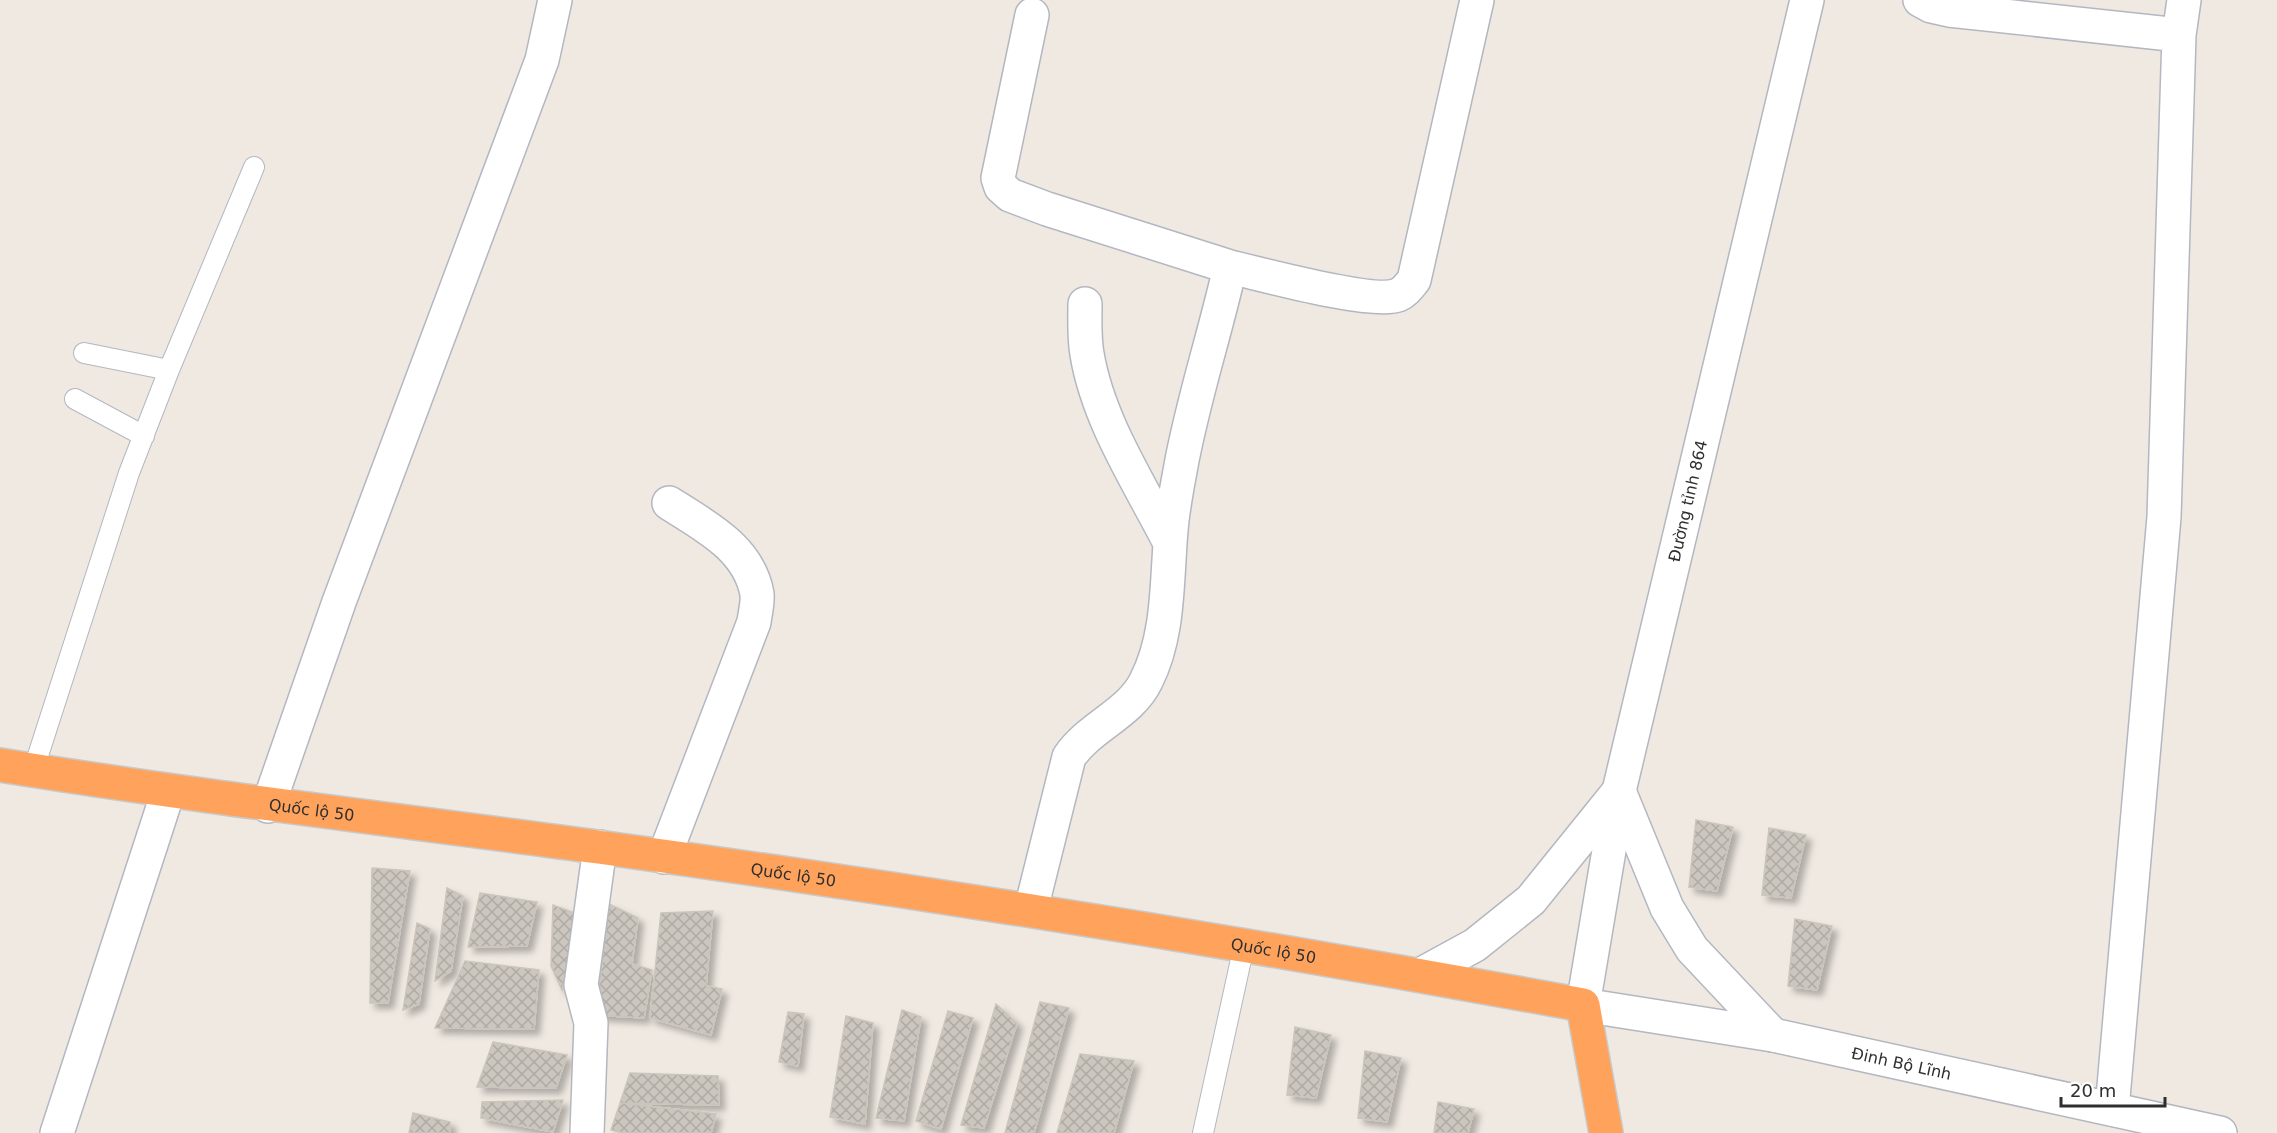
<svg xmlns="http://www.w3.org/2000/svg" width="2277" height="1133" font-family="'DejaVu Sans',sans-serif">
<defs>
<pattern id="building-cross-hatch" width="8" height="8" patternUnits="userSpaceOnUse" patternTransform="scale(1.5)"><rect width="8" height="8" fill="#cbc7bf"/><path d="M0 0l8 8M0 8l8-8" fill="none" stroke="#afaba4"/></pattern>
<filter id="shadow"><feDropShadow dx="5.5" dy="5.5" stdDeviation="3" flood-color="#0004"/></filter>
</defs>
<rect width="100%" height="100%" fill="#efe9e1"/>
<path fill="url(#building-cross-hatch)" stroke="#cbc5ba" stroke-width="1.5" filter="url(#shadow)" d="M1696,820L1733,827L1717,891L1689,887Z
M1769,828L1806,835L1791,898L1762,895Z
M372,868L410,871L388,1003H370Z
M447,888L463,896L451,971L435,981Z
M480,893L537,902L527,946L468,947Z
M609,904L638,918L632,964L652,970L644,1018L596,1015Z
M553,905L577,914L562,990L551,966Z
M713,911L706,986L722,989L711,1035L650,1018L661,913Z
M1795,919L1832,926L1817,990L1788,986Z
M417,923L430,929L419,1004L403,1010Z
M465,961L539,970L534,1029L435,1028Z
M1040,1002L1069,1008L1034,1133H1005Z
M996,1004L1017,1023L984,1128L961,1125Z
M902,1010L921,1017L904,1121L876,1118Z
M948,1011L973,1018L941,1129L916,1121Z
M788,1012L804,1014L798,1066L779,1062Z
M846,1016L873,1023L865,1124L830,1117Z
M1295,1027L1331,1035L1316,1098L1287,1095Z
M493,1042L567,1055L556,1088L477,1087Z
M1365,1051L1401,1058L1387,1122L1358,1118Z
M1080,1054L1134,1061L1114,1133H1057Z
M630,1073L718,1076L719,1105L620,1103Z
M563,1100L553,1132L481,1118L482,1102Z
M1438,1102L1474,1109L1468,1133H1434Z
M620,1103L716,1114L711,1133H624L611,1130Z
M413,1113L450,1122V1133H409Z"/>
<g fill="none" stroke-linecap="round" stroke-linejoin="round">
<defs>
<path id="lane" d="M84,353L169,370
M75,399L144,436
M33,771L129,473L169,370L254,167
M1203,1133L1244,946"/>
<path id="street" d="M1920,0L1931,6L1949,10L2179,35
M1032,15L998,178L1001,187L1010,195L1047,209L1230,267
M1085,304C1085,321 1084,338 1087,354C1098,421 1140,484 1170,543
M268,806L339,602L542,60L555,0
M664,857L754,622C755,613 758,603 757,594C749,548 705,526 669,503
M1031,909L1069,757C1090,726 1130,714 1146,681C1171,632 1166,574 1172,520C1174,504 1177,487 1180,471C1192,402 1215,335 1230,267C1261,274 1374,305 1398,295C1405,292 1409,286 1414,280L1477,0
M2112,1109L2164,517L2179,35L2184,0
M57,1133L168,792
M587,1133L591,1023L581,985L600,847"/>
<g id="secondary">
<path id="s1" d="M1807,0L1619,791L1583,1005L1773,1035L2220,1133"/>
<path d="M1420,975L1475,945L1531,900L1619,791L1667,908L1692,949L1773,1035"/>
</g>
<g id="highway">
<path id="s2" d="M0,765C199,797 398,820 598,847C928,892 1256,945 1583,1005L1606,1133"/>
</g>
</defs>
<use href="#lane" stroke="#b4b7c1" stroke-width="22"/>
<use href="#street" stroke="#b4b7c1" stroke-width="36"/>
<use href="#secondary" stroke="#b4b7c1" stroke-width="36"/>
<use href="#highway" stroke="#c9c9c9" stroke-width="36"/>
<use href="#lane" stroke="#fff" stroke-width="20"/>
<use href="#street" stroke="#fff" stroke-width="33"/>
<use href="#secondary" stroke="#fff" stroke-width="33"/>
<use href="#highway" stroke="#ffa35c" stroke-width="33"/>
</g>
<g text-anchor="middle" dominant-baseline="central" stroke-width="4.5" stroke-linejoin="round" paint-order="stroke">
<g font-size="16" fill="#2e2e2e" stroke="#fff">
<text transform="translate(1688 501) rotate(-77)">Đường tỉnh 864</text>
<text stroke="none"><textPath href="#s2" startOffset="315">Quốc lộ 50</textPath></text>
<text stroke="none"><textPath href="#s2" startOffset="801">Quốc lộ 50</textPath></text>
<text stroke="none"><textPath href="#s2" startOffset="1287">Quốc lộ 50</textPath></text>
<text stroke="none"><textPath href="#s1" startOffset="1354">Đinh Bộ Lĩnh</textPath></text>
</g>
</g>
<path d="M2061 1097v9h104v-9" fill="none" stroke="#2e2e2e" stroke-width="3"/>
<text x="2070" y="1097" font-size="18" fill="#2e2e2e" stroke="#ffffff" stroke-width="4.5" paint-order="stroke">20 m</text>
</svg>
